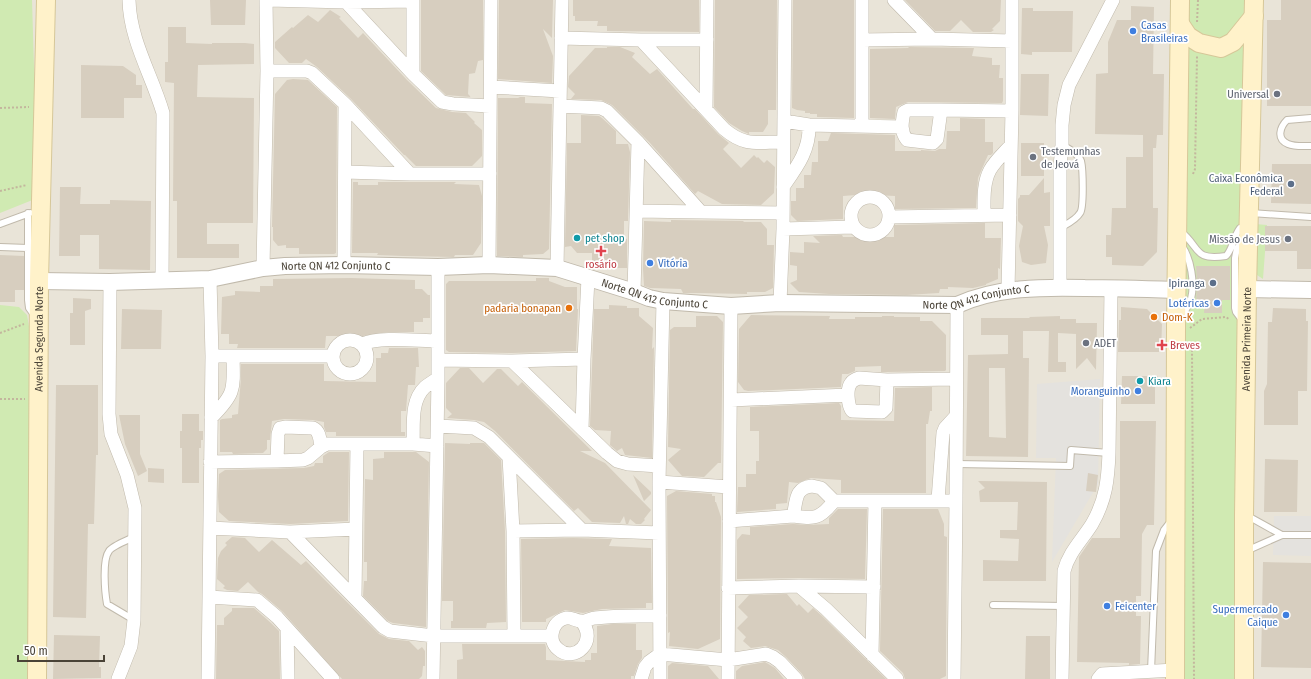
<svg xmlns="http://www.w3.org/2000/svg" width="1311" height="679" font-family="'Fira Sans Condensed',sans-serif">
<rect width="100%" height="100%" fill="#f5f2ea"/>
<path fill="#e9e4d8" d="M0,0H1311V679H0Z"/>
<path fill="#d0eab2" d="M0,0H32L36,133L35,199L0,213Z
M1177,0H1244L1237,679H1171Z
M1255,224L1267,225L1263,279L1257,275L1254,264Z
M0,305L19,307L27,315L29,326L30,348L33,360L28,679H0Z"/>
<path fill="#e4e2de" d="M1100,379L1098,484L1052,562L1056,458H1036L1037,384Z
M1274,516H1311V556L1273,555Z"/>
<path fill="#d7cebf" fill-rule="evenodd" d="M210,0H246L245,25H211Z
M421,0H483V60L478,61L475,73L469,74L468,94L471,97L446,95L421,71Z
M499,0H553L552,38L543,29L553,56L552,83L498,79Z
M573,0H699V32L607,31V26H597L598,21H575V16H573Z
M715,0H777L776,110H768V124L763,132H749V134L742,131L729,123L714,107Z
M793,0H854V118L817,117V114H810V113H805V111L797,110L792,108Z
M905,0H1001L1000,21L992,29L994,30L991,32H973L961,20L950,31H935Z
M1281,0H1311V106H1267V20H1281Z
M1131,6L1154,7L1153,74H1164L1163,135H1157L1156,148H1153V208H1158L1157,252L1143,266L1112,265V257H1106V235H1111L1112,208H1126V157H1143V135L1095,134L1096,74L1108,73V42L1117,20H1131Z
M1022,8H1033V11H1073L1072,52H1032V55L1021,54Z
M330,10L341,17L339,18L358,38L363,33L407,80L436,108L452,112L466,113L475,122L474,123L482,130V156L472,166H416L405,155H404L351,99L317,67L306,59L302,63H289L275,48V42L292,27L293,28L308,15L318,22Z
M168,27H186V43L212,44V43H245L254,44V64L198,65L197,97L254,98L253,223H207V244H239V258H177V201H173L174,83L165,82V62H168Z
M607,47H620L635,53L632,57L650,74L657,69L693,109H695L718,134L729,143L723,149L741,168L754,155L757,158L758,157L764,163L767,160L775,167L774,193L761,205L722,204L698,191L695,194L650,143L612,105L601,100L571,99L575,94L568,87L569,76L595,48H607Z
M909,47L974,48L972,56L992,58V65H1000L999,78H1003V101L1002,103L908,102L896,107L895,119L870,118V49L908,48Z
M81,65L123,66L136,75V85H142V98H124V118H81Z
M1021,74H1049L1048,116L1020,115Z
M293,79L308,80L337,107L336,253L334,254H299V248H286V245L278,246L273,240V227H272L275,94L287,80Z
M518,97H525V103L552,104L549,249L543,254L523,255V257L497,256L498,98H520Z
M581,115L599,116L602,118L616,131V144H628L630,152L628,221H624V238L627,239V268H609L611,265H592V253H577L571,246L565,247L567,143H581Z
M960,118L985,119V142H993V153L991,155H988L978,178L976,208L895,209V196L856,194V195L843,196V219L797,221L791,215V201H796V188H804V175H811L812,162H818V141H828L831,133L895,135V151H921V150L935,151L939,149H946L947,131H960Z
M1021,143H1044V176H1021Z
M1272,164H1311V204L1271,203Z
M1044,178V193L1050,192V226H1044L1048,245L1046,263L1031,265L1022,262L1019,246L1023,226L1018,221V199L1020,197V195H1029Z
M353,182H358V185H378V182H456L454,184L479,185L482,196L481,243L473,255H455L454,257L403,256L377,255L378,253H352Z
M60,187H81L80,204H110V200L151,201L150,270L99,269V235H80V256H59Z
M671,220L744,221L743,222H761L767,229V245H774L773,288L765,292H747V294L696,293H683L681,289L650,288L644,286L643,269L644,221L671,222Z
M985,223V238H1001L1000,269L998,268V279L986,284V285L973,288L948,287V289H940L939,293L907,295L829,294L799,292L790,283L797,280V266L790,265V252L804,253V242L820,243L813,236L842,235L843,237H894V225Z
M1265,226H1311V269H1297V251H1265Z
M0,255L24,256V290H15V302H0Z
M1196,266H1230V300H1222V313H1204L1205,300H1196L1197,286Z
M351,278L415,280V289H422L428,295H430V318H423V322H414V332H388L363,336H326L325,348H237L238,344H229V334H221L222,297L235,295V291L260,292V286H273V279Z
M536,278H549V281L565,287H577V309H578L576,351L512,353L449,352L446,350V284L449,281H536Z
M73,298L91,299V309L85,311V345H70V313H73Z
M609,305L627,306V308H639V316L653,328L652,349L654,347L652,458L625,455L622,448L617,451L610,445L611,431L595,430L590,426L594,309H609Z
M1121,307L1147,309L1162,324L1161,352H1118L1119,320H1121Z
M1273,308L1306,309V321H1308L1307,391H1298V425H1264V391L1267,384L1268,322H1272Z
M122,309L162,310L161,349H121Z
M751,315L830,316L829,319H855V317H882V316H894V317H920V321H932L946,335V370L945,371L887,372H881V366L855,367V371L848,374H842L841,387L748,391L744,390L738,382L739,329Z
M696,316H717L723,322L721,463H718L704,477L682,476L668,460L681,449L668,447L670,330L674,327H696Z
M1060,316V319H1076V323H1097L1096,370L1087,358L1076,369V334L1058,333V362H1066V372H1048L1049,331H1023V358H1029L1028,457L966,456L968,355L1008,354V335H981V318H1030L1029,317ZM989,368H1005L1006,438L989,437Z
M389,348H418L419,367H416L415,385H408L406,411H401V432H405V436H336V432H326L324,427V422L313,420L284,419L272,421L270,440H267V449L263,453L233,454L232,452H220V420L222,419L232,418V415L238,414L241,378V364H324V381L376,382V358H381V353H388Z
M460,368H469L483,383L497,369H501L518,386L522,382L592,451H580L605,463L651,510L644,519L645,520L641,524H636L630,519L628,524H626L624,516L620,523L592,522L578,508L574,511L495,431L484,422L474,420L447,418L452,414L446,408V383Z
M1122,376H1158L1157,386H1155V404H1121Z
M56,385H98V455H96L94,524H88L86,618L53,617Z
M932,387V411H930L928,424H926V493H841V480L811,478L798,483L789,482L787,503L776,504V509L737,512L738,487H746V474H756V461H759V431H750V407L839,403L841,406V420L894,421L895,388Z
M182,414H199V431H203V440H201V448H199V483H182V448H180V431H182Z
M119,415H140V454L147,471L138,476L125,444Z
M1120,421H1156L1154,525H1147L1142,534L1141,596H1136V616H1141L1140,664L1129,665V663L1077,662L1079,557L1092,538H1120Z
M445,443L470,444V443H484L501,460L505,531L506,622L487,623L486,628H451V621H453V601H442Z
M329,452H349L348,521L290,524L229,521L219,512L218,496L219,474L225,470L304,468L314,466L315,463H323V456Z
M384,452H416L429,462L426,627L393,623L388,621L363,596L364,581H367V562H364L365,479L373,480V459L384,458Z
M1265,459L1298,460L1297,512H1264Z
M148,468L164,469V483L148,482Z
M1088,473L1098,475L1096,492L1086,491Z
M633,475L651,492V494L644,501Z
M978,481L1047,482L1046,581H983V560L1018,561L1019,539L1000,538V530H1017L1018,502H980L979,491L985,488Z
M676,491L712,494V496H715V502H716L721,517L720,639L698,649L669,646L670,632L668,633L667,496Z
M838,509H867L865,579L799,578L737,579V540L742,534L750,535V527L793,524L807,525L829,524V518Z
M883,509H938L944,524V536L947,537L946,657V676L940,679H905L903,673L880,651Z
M232,537L245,538L259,552L272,540L301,565L306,561L379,634L389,639L409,641L418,650L422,647L425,651V666H423L422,676L419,679H342L283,612L262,594L258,592L248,582L238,591L227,590L223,588L225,586L217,579L218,558L221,551L227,545L225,543Z
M573,538L612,539L609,546L651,548L652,603H646V608L602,609L583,613L565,610L546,619V622H522L521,539Z
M1263,562L1311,563V668L1261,667Z
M787,594L797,606L799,604L808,613L813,608L821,615L886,679H805L802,674L786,657L778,650L765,646L751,648L743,641L746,637L737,628L748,617L738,607L749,595Z
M232,608H254L271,623L279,631L280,679H216L217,625H224V618L232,611Z
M612,624H636V650H642V658L638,664L634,676H631V679H457V660L463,659L462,644H545L546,647V660L585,662V660H591V653H597V626Z
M54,635L100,636L99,667H101V678L53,679Z
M1026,636H1050V679H1025Z
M765,662L775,668L784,679H736V671L742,666Z
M672,663L708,666L719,679H668V666Z"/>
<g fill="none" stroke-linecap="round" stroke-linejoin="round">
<defs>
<path id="service" d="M1311,118L1287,120C1280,127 1276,139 1288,144C1295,147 1304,146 1311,146
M28,213V300L29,308L34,315
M1251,213L1311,217
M0,224L30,213
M1060,228C1067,224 1076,220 1080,213C1084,208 1083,169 1081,161C1078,153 1069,149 1062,145
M1180,231C1201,247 1192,261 1226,256C1233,249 1233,237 1240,228H1247
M1182,246C1191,259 1195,283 1191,299C1189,305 1185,311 1182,316
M0,247L28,248
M1242,320L1236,312L1235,308V258L1237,248L1244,241
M956,464L1070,466L1071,450L1109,453
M1246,515L1282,535
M1246,551L1282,535H1311
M993,605L1064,606
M134,620L107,604C105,593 102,560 109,551C112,546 128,540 134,537
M1151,671L1156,551L1164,530L1171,521"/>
<path id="minor" d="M129,0C130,41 152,75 163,113L162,280
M269,0L346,2L413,1V0
M862,0V126
M894,0L932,39L1012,41
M413,1V74L442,102L453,104L490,106
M346,2L413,74
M561,38L641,40L724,129C745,147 757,142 783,142
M641,40H707
M862,40L932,39
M267,71H307L312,73L345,104L410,174H490
M491,87L560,91
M560,106L601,108L607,111L638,142L701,212L783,213
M706,109L707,0
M908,110H941L937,139L933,143L907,140C900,131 902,122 904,112Z
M941,110L1012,111
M784,121L809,125L902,127
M345,172L410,174
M783,187C797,167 810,150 809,125
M851 216a19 19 0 1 1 38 0a19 19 0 1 1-38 0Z
M637,211L701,212
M984,214C984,200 983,183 990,170C995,161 1004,153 1011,145
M889,217L1010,215
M783,229L853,227
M344,265L345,104
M489,265L491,0
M263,268L267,71L266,0
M557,268L562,0
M110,282L109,414L111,434L127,475L135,508L134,620L131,646L118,679
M1060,287V167L1062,145V125L1064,105L1069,85L1113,0
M1008,290L1012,111V0
M634,292L638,142
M780,303L783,229L785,0
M333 357a17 17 0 1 1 34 0a17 17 0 1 1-34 0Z
M363,344C380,336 418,341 438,341
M212,356H332
M438,360L512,361L607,453L617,461L628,464L659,466
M512,361L584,359L588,278
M859,378L887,380L886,408L882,412L852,411C848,406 846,389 851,383C853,380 856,379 859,378Z
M887,380L956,379
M731,400L848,395
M211,418C235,394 234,390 233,357
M438,426L474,428L489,437L582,530L659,533
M582,429L584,359
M413,444C414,426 410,401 425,387C429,384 434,381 438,378
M321,447C320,440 320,431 313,428L285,427L280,428L278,434L277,461L303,460L308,458L321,447L327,444H357
M509,457L513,531L514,635
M210,462L277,461
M659,482L729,487
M812,486L821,488L834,501C820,519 815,519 793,516C797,501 794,488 812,486Z
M938,500L943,433L945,428L956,416
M834,501H956
M729,521L793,516
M210,528L290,532L383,627L390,631L434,636H552
M513,531L582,530
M290,532L356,529
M799,586L874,587
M728,588L799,586L826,609L897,679
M209,597L257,600L277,617L333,679
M355,597L357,444H413L437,446
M581,621C599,641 574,664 558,649C547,640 552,621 566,618C572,617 575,621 581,621C585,622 591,618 595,618C617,615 639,616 660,616
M287,629L288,679
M872,655L875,501
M208,679L212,356L210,279
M433,679L438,378V267
M641,679L645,667L649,662L660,654L728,660L766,654L773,657L780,662L796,679
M660,679L659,482L663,301
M728,679L731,306
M954,679L956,501L957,305
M1062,679L1064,571C1069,552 1082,540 1092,524C1106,500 1108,479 1109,453L1111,288
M1098,679L1102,674L1175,670"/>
<g id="tertiary">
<path id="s1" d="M39,281L110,282L210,279L263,268L285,266L344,265L438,267L489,265L557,268L634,292L649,298L663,301L731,306L780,303L957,305C997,287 1042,287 1085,288C1116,288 1146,289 1176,290"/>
<path d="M1247,289L1311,290"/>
</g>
<g id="secondary">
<path d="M1180,24L1188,36L1199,43L1221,48L1233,42L1254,16"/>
<path id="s2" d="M37,679L39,281L46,0"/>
<path d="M1175,679L1176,326L1180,0"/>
<path id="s3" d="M1244,679V515L1247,289L1254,0"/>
</g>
</defs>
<use href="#service" stroke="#c1baac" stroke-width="8"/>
<use href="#minor" stroke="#c1baac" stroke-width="14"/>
<use href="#tertiary" stroke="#c1baac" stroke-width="18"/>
<use href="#secondary" stroke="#d6c799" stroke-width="20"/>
<path stroke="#c3b69d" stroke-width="2" stroke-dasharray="2 2" stroke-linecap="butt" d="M1197,22L1198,0
M0,108L29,107
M1193,174L1195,169L1197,56
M0,191L27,185
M1190,328L1202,319L1226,317L1230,320
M0,333L24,324
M1191,346L1192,349L1194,679
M0,399H25"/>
<use href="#service" stroke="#fff" stroke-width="6"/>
<use href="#minor" stroke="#fff" stroke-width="13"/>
<use href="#tertiary" stroke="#fff" stroke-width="16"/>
<use href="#secondary" stroke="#fff2ca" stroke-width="18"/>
</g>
<g fill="#3f7fe0" stroke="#fff" stroke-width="1.5">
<circle cx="1133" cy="31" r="4"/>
<circle cx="650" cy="263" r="4"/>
<circle cx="1217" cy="303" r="4"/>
<circle cx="1138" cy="391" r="4"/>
<circle cx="1107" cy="606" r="4"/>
<circle cx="1286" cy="615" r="4"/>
</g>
<g fill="#6b7280" stroke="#fff" stroke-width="1.5">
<circle cx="1277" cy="94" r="4"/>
<circle cx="1033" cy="157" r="4"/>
<circle cx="1288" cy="239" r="4"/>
<circle cx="1086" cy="343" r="4"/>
</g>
<g fill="#5c6f8a" stroke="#fff" stroke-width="1.5">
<circle cx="1291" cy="184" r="4"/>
<circle cx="1213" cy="283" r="4"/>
</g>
<g fill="#0f9aa8" stroke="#fff" stroke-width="1.5">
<circle cx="577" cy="238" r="4"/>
<circle cx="1140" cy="381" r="4"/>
</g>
<g fill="#e0444e" stroke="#fff" stroke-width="1.5">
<path d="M599 245h4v4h4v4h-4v4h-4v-4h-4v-4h4z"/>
<path d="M1160 339h4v4h4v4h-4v4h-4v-4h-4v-4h4z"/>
</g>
<g fill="#e8710a" stroke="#fff" stroke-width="1.5">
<circle cx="569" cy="308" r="4"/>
<circle cx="1154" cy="317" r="4"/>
</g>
<g text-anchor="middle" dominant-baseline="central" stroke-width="3.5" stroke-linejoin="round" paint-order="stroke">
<g font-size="11" fill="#366cbe" stroke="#fff" text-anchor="start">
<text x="1141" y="25">Casas<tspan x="1141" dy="13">Brasileiras</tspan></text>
<text x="658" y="263">Vitória</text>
<text x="1209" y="303" text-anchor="end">Lotéricas</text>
<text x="1130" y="391" text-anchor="end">Moranguinho</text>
<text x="1115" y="606">Feicenter</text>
<text x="1278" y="609" text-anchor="end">Supermercado<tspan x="1278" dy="13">Caique</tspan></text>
</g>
<g font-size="11" fill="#5b616d" stroke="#fff" text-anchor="end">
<text x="1269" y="94">Universal</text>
<text x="1041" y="151" text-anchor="start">Testemunhas<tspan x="1041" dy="13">de Jeová</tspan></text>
<text x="1280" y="239">Missão de Jesus</text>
<text x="1094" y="343" text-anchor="start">ADET</text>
</g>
<g font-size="11" fill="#4e5e75" stroke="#fff" text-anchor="end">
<text x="1283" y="178">Caixa Econômica<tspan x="1283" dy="13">Federal</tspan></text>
<text x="1205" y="283">Ipiranga</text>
</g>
<g font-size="11" fill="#0d838f" stroke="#fff" text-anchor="start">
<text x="585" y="238">pet shop</text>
<text x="1148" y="381">Kiara</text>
</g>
<g font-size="11" fill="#be3a42" stroke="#fff">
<text x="601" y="264">rosário</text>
<text x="1170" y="345" text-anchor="start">Breves</text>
</g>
<g font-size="11" fill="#4a4337" stroke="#fff">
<text stroke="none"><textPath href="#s1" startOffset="298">Norte QN 412 Conjunto C</textPath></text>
<text stroke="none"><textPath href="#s1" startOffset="621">Norte QN 412 Conjunto C</textPath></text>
<text stroke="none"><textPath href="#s1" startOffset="945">Norte QN 412 Conjunto C</textPath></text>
<text stroke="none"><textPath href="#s2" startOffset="340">Avenida Segunda Norte</textPath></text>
<text stroke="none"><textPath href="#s3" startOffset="340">Avenida Primeira Norte</textPath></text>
</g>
<g font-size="11" fill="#c56008" stroke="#fff" text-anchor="end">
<text x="561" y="308">padaria bonapan</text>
<text x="1162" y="317" text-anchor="start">Dom-K</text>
</g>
</g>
<path d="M18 655v6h86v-6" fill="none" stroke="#4a4337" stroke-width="2"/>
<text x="24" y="655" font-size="12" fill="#4a4337" stroke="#ffffff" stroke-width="3" paint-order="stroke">50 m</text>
</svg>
